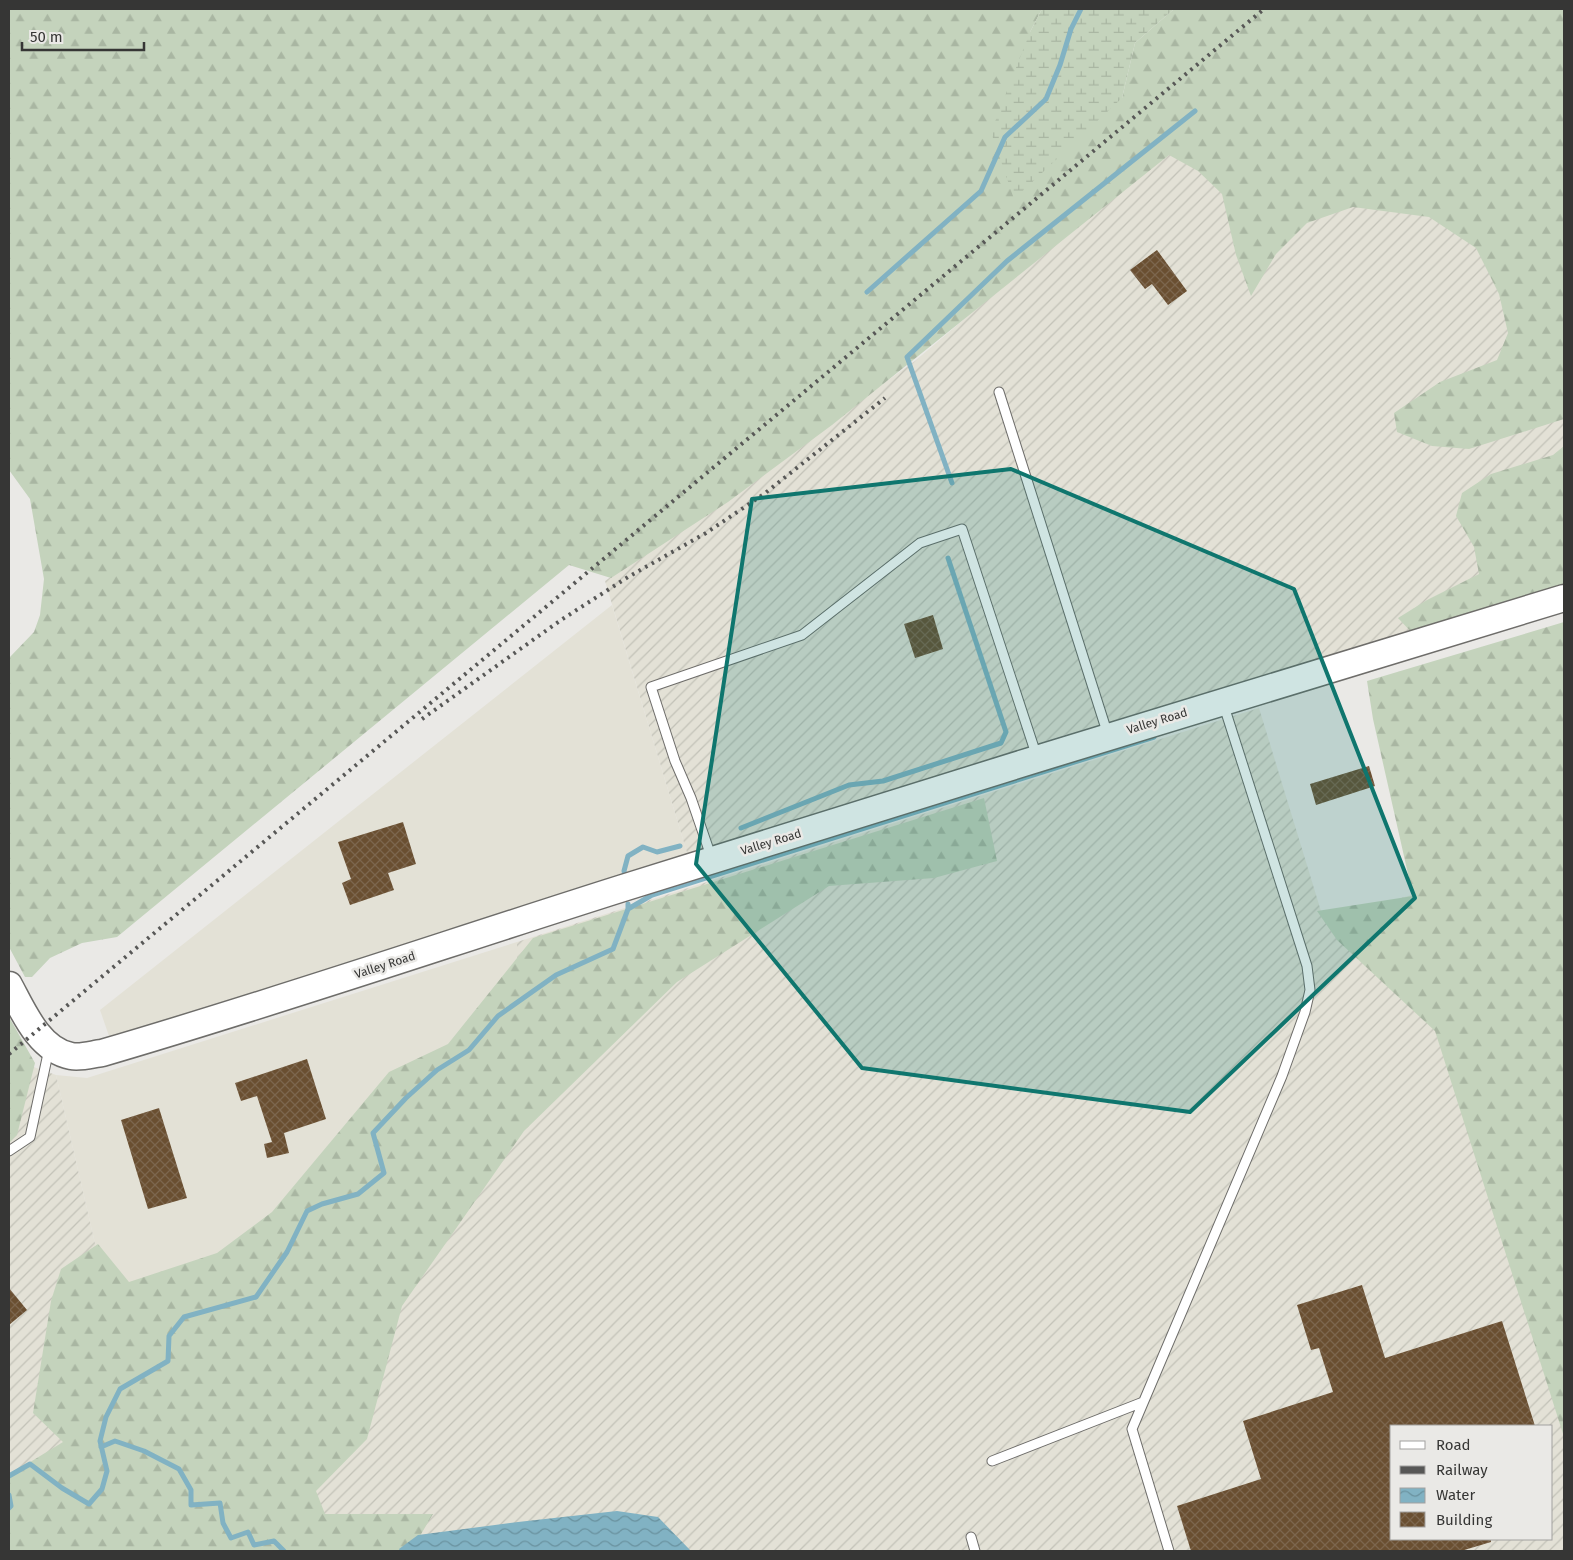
<svg xmlns="http://www.w3.org/2000/svg" width="1573" height="1560" font-family="'Fira Sans',sans-serif">
<defs>
<pattern id="industrial-furrows" width="10" height="10" patternUnits="userSpaceOnUse" patternTransform="scale(1.25)"><rect width="10" height="10" fill="#e3e1d6"/><path d="M-1 1l2-2M0 10L10 0M9 11l2-2" fill="none" stroke="#c3c2b8"/></pattern>
<pattern id="forest-firs" width="22" height="20" patternUnits="userSpaceOnUse" patternTransform="scale(1.25)"><rect width="22" height="20" fill="#c4d3bc"/><path d="M5 1l3.5 6h-7zM16 11l3.5 6h-7z" fill="#a9b6a2"/></pattern>
<pattern id="wetland-marsh" width="20" height="14" patternUnits="userSpaceOnUse" patternTransform="scale(1.25)"><rect width="20" height="14" fill="#c4d3bc"/><path d="M1 5h8M5 5V1M11 12h8M15 12V8" fill="none" stroke="#a9b6a2"/></pattern>
<pattern id="water-waves" width="16" height="10" patternUnits="userSpaceOnUse" patternTransform="scale(1.25)"><rect width="16" height="10" fill="#81b2c3"/><path d="M0 5q4-4 8 0t8 0" fill="none" stroke="#6a929f"/></pattern>
<pattern id="building-cross-hatch" width="8" height="8" patternUnits="userSpaceOnUse" patternTransform="scale(1.25)"><rect width="8" height="8" fill="#6a4f31"/><path d="M0 0l8 8M0 8l8-8" fill="none" stroke="#7c664e"/></pattern>
</defs>
<rect width="100%" height="100%" fill="#eae9e6"/>
<path fill="#e3e1d6" d="M612,605L688,856L152,1026L109,1036L100,1010Z
M517,942V970L240,1291L116,1334L56,1075L87,1078Z"/>
<path fill="url(#industrial-furrows)" fill-rule="evenodd" d="M1328,9H1436L1564,408V588L1055,738L688,856L605,581L915,361Z
M1259,708L1324,921L1425,891L1564,1301V1551H323L240,1291L517,970V942ZM1392,1426H1552V1539H1392Z
M28,1065L56,1075L116,1334L52,1465L9,1477V1081Z"/>
<path fill="url(#forest-firs)" d="M9,9H1042L1030,32L1122,98L1135,43L1174,9H1564V419L1469,449L1432,446L1397,432L1394,413L1440,382L1497,360L1508,333L1499,294L1476,248L1429,217L1353,207L1307,223L1276,254L1251,296L1236,255L1222,194L1198,171L1169,155L832,425L728,502L611,578L569,565L117,937L82,943L50,958L32,977H25L9,947V658L34,632L40,615L44,579L30,499L9,470Z
M1564,446V587L1413,634L1398,618L1427,600L1479,574L1474,547L1456,516L1462,493L1491,474L1553,455Z
M1564,622V1437L1435,1031L1337,940L1317,911L1413,896L1373,719L1367,681Z
M984,798L997,861L934,878L829,886L677,982L524,1131L402,1306L367,1439L316,1491L325,1514H433L411,1551H9V1475L63,1442L33,1413L51,1301L61,1269L98,1244L129,1282L217,1253L272,1212L389,1072L448,1044L533,938Z
M9,1017L35,1063L17,1135L9,1143Z"/>
<path fill="url(#wetland-marsh)" d="M1042,9H1174L1135,43L1122,98L1014,199L991,132L1030,32Z"/>
<path fill="url(#water-waves)" d="M617,1511L658,1517L691,1551H400L399,1549L418,1535L518,1522Z"/>
<g fill="none" stroke-linecap="round" stroke-linejoin="round">
<path stroke="#81b2c3" stroke-width="5" d="M867,292L981,191L1005,137L1046,99L1060,65L1071,29L1081,9
M952,483L907,357L1007,261L1195,111
M741,828L849,785L883,781L1001,743L1006,732L948,558
M622,876L625,875L624,871L628,856L643,847L657,852L680,846
M628,909L652,895L1154,737
M101,1447L115,1441L144,1451L179,1469L191,1490V1505L220,1503L223,1523L231,1538L248,1532L254,1545L274,1541L284,1551
M9,1476L30,1464L62,1488L89,1504L102,1489L107,1471L100,1441L106,1417L120,1389L168,1361L169,1336L184,1317L256,1297L287,1252L307,1211L322,1204L358,1194L384,1173L373,1133L406,1098L437,1070L469,1050L498,1016L556,975L613,949L628,909V904
M9,1495L11,1506L9,1508"/>
</g>
<path fill="url(#building-cross-hatch)" d="M1157,250L1187,291L1168,305L1152,284L1145,289L1130,270Z
M933,615L943,649L915,658L904,624Z
M1369,766L1375,786L1316,805L1310,784Z
M403,822L416,864L388,873L394,890L350,905L342,883L351,879L338,842Z
M307,1059L326,1119L284,1133L289,1153L267,1158L264,1144L272,1142L257,1096L241,1101L235,1083Z
M159,1108L187,1198L148,1209L121,1120Z
M1362,1285L1385,1358L1502,1321L1535,1426H1392V1539H1491V1542L1461,1551H1191L1177,1506L1261,1479L1243,1421L1333,1392L1319,1348L1311,1350L1297,1305Z
M9,1288L27,1310L9,1325Z"/>
<g fill="none" stroke-linecap="round" stroke-linejoin="round">
<defs>
<path id="lane" d="M999,392L1108,735
M712,859L691,798L675,761L651,687L802,635L920,543L962,529L1037,757
M9,1151L30,1137L49,1049
M992,1461L1143,1402
M971,1537L975,1551
M1169,1551L1132,1429L1282,1076L1305,1012L1310,990L1307,966L1223,703"/>
<path id="secondary" d="M9,985C23,1011 39,1050 71,1056C81,1058 93,1054 102,1053C277,1002 449,943 623,888C936,790 1250,692 1564,598"/>
</defs>
<use href="#lane" stroke="#6e6d6a" stroke-width="11"/>
<use href="#secondary" stroke="#6e6d6a" stroke-width="29"/>
<use href="#lane" stroke="#fff" stroke-width="9"/>
<use href="#secondary" stroke="#fff" stroke-width="26"/>
<path stroke="#575756" stroke-width="4" stroke-dasharray="2.5 5" stroke-linecap="butt" d="M422,719L561,620L628,577L706,533L764,494L885,398
M9,1054L1264,9"/>
</g>
<path fill="#0f766e" fill-opacity="0.2" stroke="#0f766e" stroke-width="4" stroke-linejoin="round" d="M1011,469L1294,589L1415,898L1190,1112L862,1068L696,864L752,499Z"/>
<g text-anchor="middle" dominant-baseline="central" stroke-width="5" stroke-linejoin="round" paint-order="stroke">
<g font-size="12" fill="#363635" stroke="#eae9e6">
<text transform="translate(1157 721) rotate(-17)">Valley Road</text>
<text transform="translate(771 842) rotate(-17)">Valley Road</text>
<text transform="translate(385 965) rotate(-18)">Valley Road</text>
</g>
</g>
<rect width="1573" height="1560" fill="none" stroke="#363635" stroke-width="20"/>
<rect x="1390" y="1425" width="162" height="115" fill="#eae9e6" stroke="#a2a19f"/>
<rect x="1400" y="1441" width="25" height="8" fill="#ffffff" stroke="#a2a19f"/>
<text x="1436" y="1450" font-size="15" fill="#363635">Road</text>
<rect x="1400" y="1466" width="25" height="8" fill="#575756" stroke="#a2a19f"/>
<text x="1436" y="1475" font-size="15" fill="#363635">Railway</text>
<rect x="1400" y="1488" width="25" height="15" fill="url(#water-waves)" stroke="#a2a19f"/>
<text x="1436" y="1500" font-size="15" fill="#363635">Water</text>
<rect x="1400" y="1512" width="25" height="15" fill="url(#building-cross-hatch)" stroke="#a2a19f"/>
<text x="1436" y="1525" font-size="15" fill="#363635">Building</text>
<path d="M22 42v8h122v-8" fill="none" stroke="#363635" stroke-width="2.5"/>
<text x="30" y="42" font-size="15" fill="#363635" stroke="#eae9e6" stroke-width="4" paint-order="stroke">50 m</text>
</svg>
